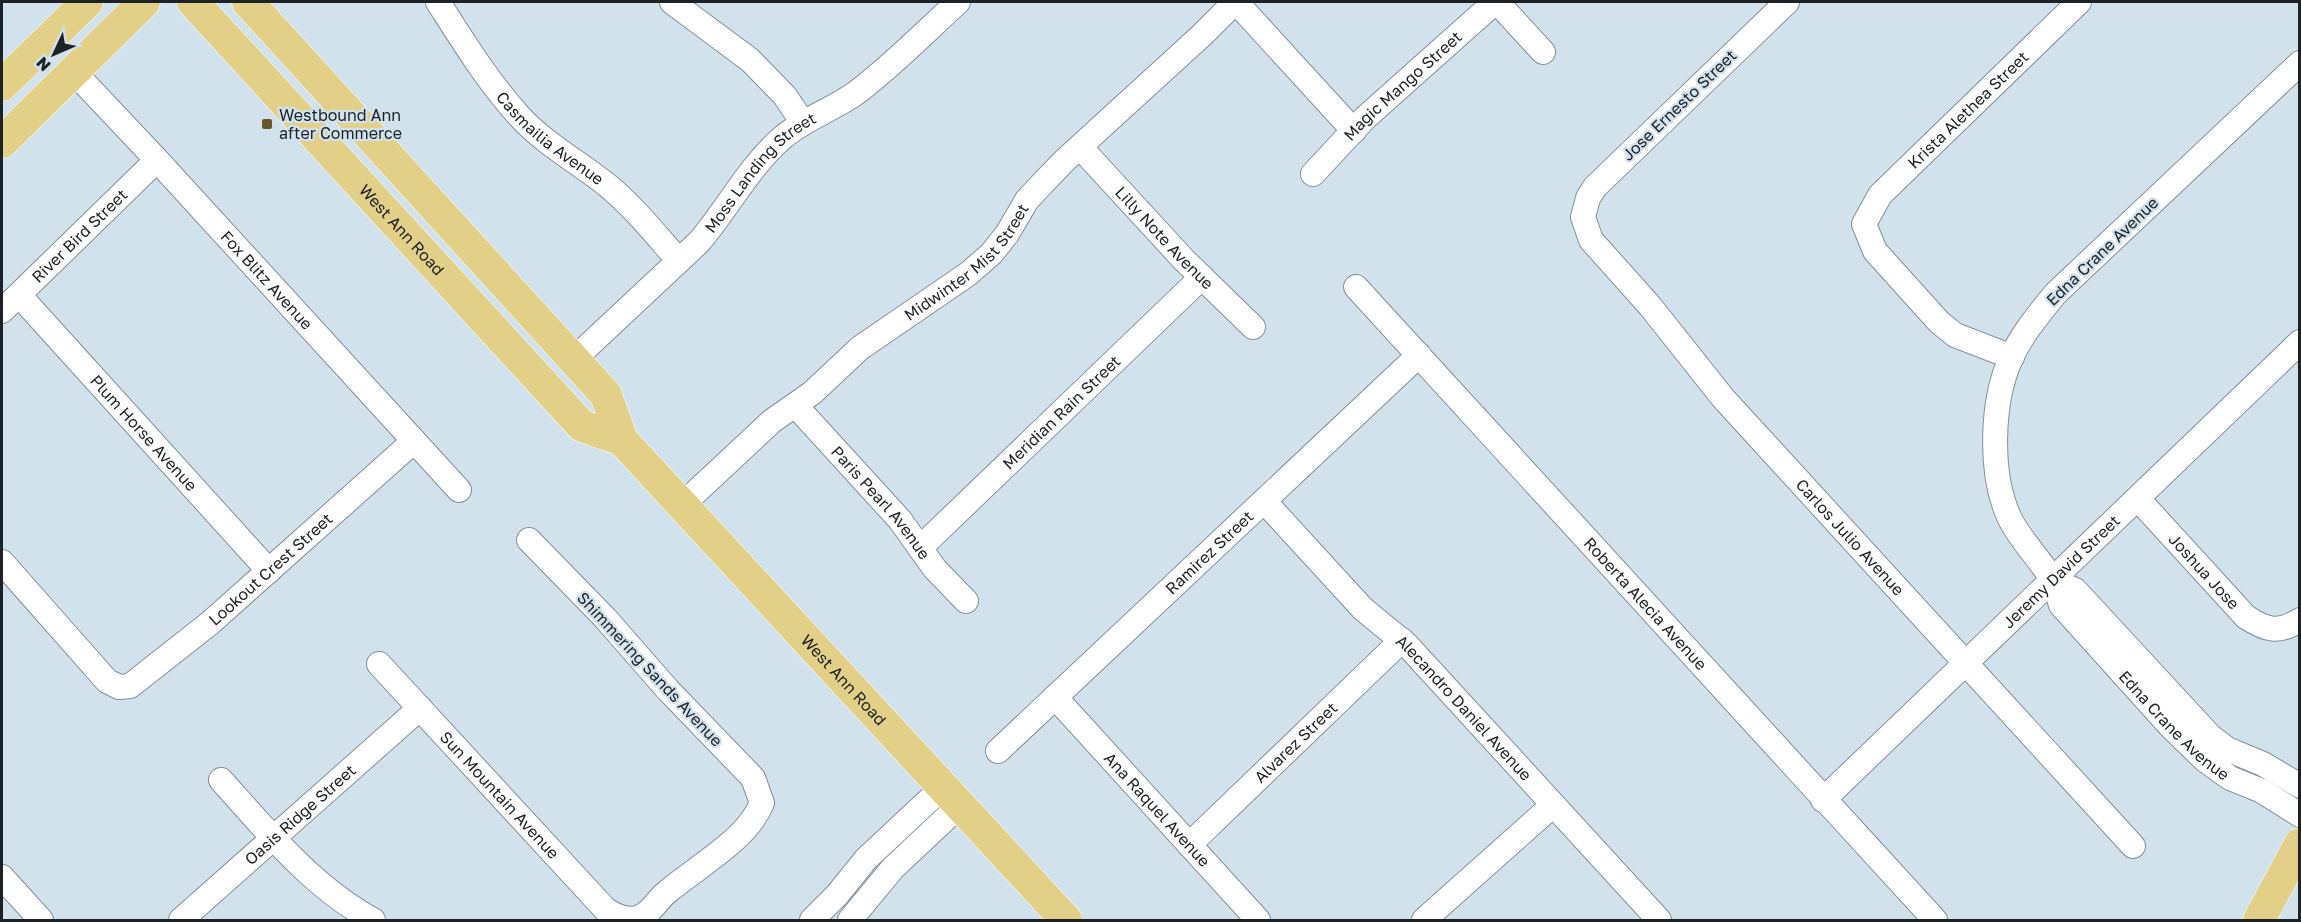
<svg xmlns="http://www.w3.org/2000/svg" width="2301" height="922" font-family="'Golos Text',sans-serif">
<rect width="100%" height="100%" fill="#d2e2ed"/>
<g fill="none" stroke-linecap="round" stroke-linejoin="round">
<defs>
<g id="minor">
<path id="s1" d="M438,2C463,41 488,82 520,117C545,144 578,162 607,185C634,207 656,235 679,261"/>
<path d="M672,2L750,60L785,96L803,123"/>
<path d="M1236,2L1354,131"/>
<path d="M1497,2L1543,52"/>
<path id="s2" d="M1787,2L1595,187L1588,198L1583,217L1591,240L1650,306L1723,398L2133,846"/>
<path id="s3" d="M2300,63L2055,294C2039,314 2022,334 2011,358C1991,402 1989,475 2010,519C2021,541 2039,558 2052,579C2056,586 2058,596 2061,605L2171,727L2205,760L2230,778L2262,791L2300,815"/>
<path id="s4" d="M73,71L157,160L459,490"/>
<path id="s5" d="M1080,147L1184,260L1253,327"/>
<path id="s6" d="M1313,174L1365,118L1495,2"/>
<path id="s7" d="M1356,287L1935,920"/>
<path id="s8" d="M19,295L269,571"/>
<path id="s9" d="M2,311L157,160"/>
<path id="s10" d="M2012,357L1955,335L1939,322L1875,251L1864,224L1880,195L2079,2"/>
<path id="s11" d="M573,360L699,242C728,208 748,168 782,138C804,119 832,110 856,93C892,66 925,32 958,2"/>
<path id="s12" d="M795,405L900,520L935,569L966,601"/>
<path id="s13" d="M2138,499L2246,617C2266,630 2278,634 2300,620"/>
<path id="s14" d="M1264,501L1363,609L1407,645L1659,920"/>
<path id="s15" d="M682,505L772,421L812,393L860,348L968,274L991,254L1007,234L1027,200L1041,185L1064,161L1202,35L1235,2"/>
<path id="s16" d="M920,548L1202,277"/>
<path id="s17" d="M2,562L107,681L119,687L130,686L210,623L414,441"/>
<path d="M2052,580L2075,590L2210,736L2227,749L2263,764L2300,786"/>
<path id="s18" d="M379,664L605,909C615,916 627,922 640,917C652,912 657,900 667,892C691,872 732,847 750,823C755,817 759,810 762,803L753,778L668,690L605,618L529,540"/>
<path id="s19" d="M1055,697L1258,920"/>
<path id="s20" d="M998,751L1419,355"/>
<path d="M221,780C267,831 312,887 373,920"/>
<path id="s21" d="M1823,800L2300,342"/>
<path id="s22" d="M1189,845L1402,640"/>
<path d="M2,877L41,920"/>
<path id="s23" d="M181,920L420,708"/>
<path d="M812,920L837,895L866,859L943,787"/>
<path d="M850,920L893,868L960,805"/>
<path d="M1424,920L1553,805"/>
</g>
<g id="major">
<path id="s24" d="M193,2L582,426L622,440"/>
<path id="s25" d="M248,2L606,395L622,440L1066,920"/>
<path d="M2,85L87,2"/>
<path d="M2,142L144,2"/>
<path d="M2259,920L2300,844"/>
</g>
</defs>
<use href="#minor" stroke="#81909a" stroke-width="26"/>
<use href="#major" stroke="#fff" stroke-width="33"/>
<use href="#minor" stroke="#fff" stroke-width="24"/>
<use href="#major" stroke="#e2d088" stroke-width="32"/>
</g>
<rect fill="#675926" stroke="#d2e2ed" stroke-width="2" x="261" y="118" width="12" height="12" rx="3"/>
<g text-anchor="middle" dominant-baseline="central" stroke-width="4.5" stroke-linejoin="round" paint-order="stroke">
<g font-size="16" fill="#1c2226" stroke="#d2e2ed">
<text stroke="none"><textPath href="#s6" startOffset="126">Magic Mango Street</textPath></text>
<text transform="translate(1679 105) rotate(-44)">Jose Ernesto Street</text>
<text stroke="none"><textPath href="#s10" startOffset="362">Krista Alethea Street</textPath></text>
<text stroke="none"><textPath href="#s1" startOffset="178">Casmailia Avenue</textPath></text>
<text stroke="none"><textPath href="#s11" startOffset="266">Moss Landing Street</textPath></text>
<text stroke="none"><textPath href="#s24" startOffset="309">West Ann Road</textPath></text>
<text stroke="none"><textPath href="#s9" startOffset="108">River Bird Street</textPath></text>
<text stroke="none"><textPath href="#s5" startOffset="124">Lilly Note Avenue</textPath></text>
<text transform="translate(2102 251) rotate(-44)">Edna Crane Avenue</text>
<text stroke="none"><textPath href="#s15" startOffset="376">Midwinter Mist Street</textPath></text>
<text stroke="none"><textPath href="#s4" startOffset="285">Fox Blitz Avenue</textPath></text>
<text stroke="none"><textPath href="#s16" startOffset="196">Meridian Rain Street</textPath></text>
<text stroke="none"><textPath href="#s8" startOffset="186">Plum Horse Avenue</textPath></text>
<text stroke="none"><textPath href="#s12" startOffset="130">Paris Pearl Avenue</textPath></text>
<text stroke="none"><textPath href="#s2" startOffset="718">Carlos Julio Avenue</textPath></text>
<text stroke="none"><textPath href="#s20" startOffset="290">Ramirez Street</textPath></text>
<text stroke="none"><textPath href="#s17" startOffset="366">Lookout Crest Street</textPath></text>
<text stroke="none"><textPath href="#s13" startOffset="98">Joshua Jose</textPath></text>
<text stroke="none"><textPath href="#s21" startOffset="330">Jeremy David Street</textPath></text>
<text stroke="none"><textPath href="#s7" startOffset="429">Roberta Alecia Avenue</textPath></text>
<text transform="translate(650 669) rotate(47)">Shimmering Sands Avenue</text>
<text stroke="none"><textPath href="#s25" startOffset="906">West Ann Road</textPath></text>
<text stroke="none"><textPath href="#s14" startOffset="288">Alecandro Daniel Avenue</textPath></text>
<text stroke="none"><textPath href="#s3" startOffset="846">Edna Crane Avenue</textPath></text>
<text stroke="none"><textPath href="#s22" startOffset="148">Alvarez Street</textPath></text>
<text stroke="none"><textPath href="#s18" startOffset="178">Sun Mountain Avenue</textPath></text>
<text stroke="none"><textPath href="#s19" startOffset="152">Ana Raquel Avenue</textPath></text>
<text stroke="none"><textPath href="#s23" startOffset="159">Oasis Ridge Street</textPath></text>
</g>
<g font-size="16" fill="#1c2226" stroke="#d2e2ed" text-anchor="start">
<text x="279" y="115">Westbound Ann<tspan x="279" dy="18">after Commerce</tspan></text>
</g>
</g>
<rect width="2301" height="922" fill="none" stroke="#1c2226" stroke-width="6"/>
<g transform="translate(54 54) rotate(226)" stroke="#d2e2ed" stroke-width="4.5" paint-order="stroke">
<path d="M0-4.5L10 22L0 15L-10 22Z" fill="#1c2226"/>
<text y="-9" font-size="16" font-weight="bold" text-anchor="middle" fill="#1c2226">N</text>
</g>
</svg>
